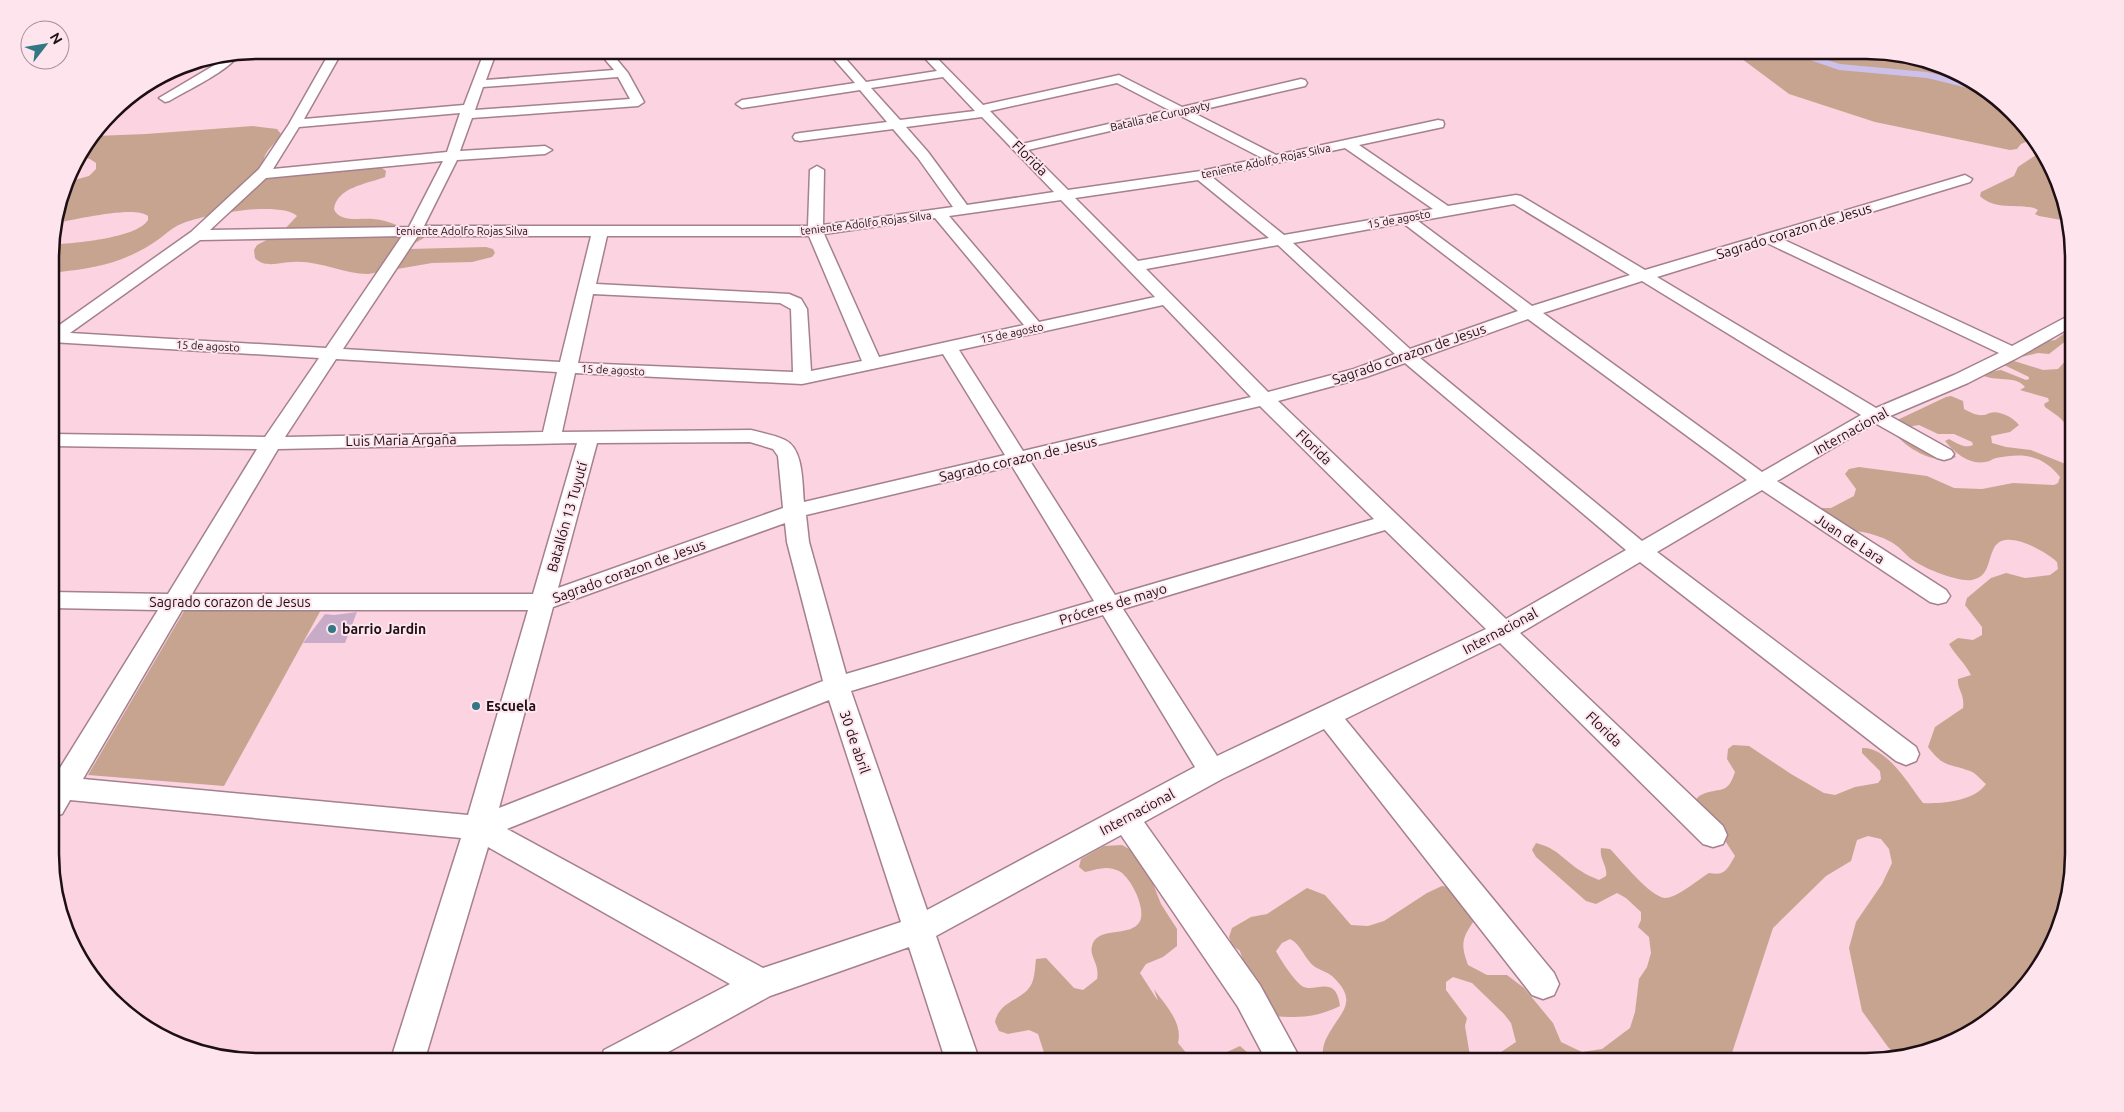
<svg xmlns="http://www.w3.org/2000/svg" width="2124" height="1112" font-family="Ubuntu,sans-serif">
<rect width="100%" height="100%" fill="#fbd3e1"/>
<path fill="#c7a48f" d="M1730,50H1866L1958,72L2003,102L2035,138L2021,144L2017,149L2010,150L1875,122L1789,94Z
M253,126L277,129L281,134C275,146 258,154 266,168L275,171L379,166L386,171L385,177C367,184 337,187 334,209C339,223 361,218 373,219C391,220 405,230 422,234L424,238L411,245L409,249L486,247L493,249L495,253L492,257L472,262L432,263L368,274C342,274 319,260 293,262C281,262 265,269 255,258L254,250L257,245L282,232L297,216C280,200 202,215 181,224C173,227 166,234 159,239C148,247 135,254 122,259C99,268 75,270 51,273L50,245C72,243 136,239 148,220V216C135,205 74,220 56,223L67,182L89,176L96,169V163L90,159L78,157L95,136L146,134Z
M2042,151L2067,221L2039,216L2035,214L2038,210L2034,208C2017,204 1994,210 1980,196L1981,192L2014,176L2018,167Z
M2065,333L2073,334V340H2067L2049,354L2038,353L2017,358L2042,342L2055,340Z
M2069,346L2073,347V438L2066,434L2071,429L2059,417L2045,407L2044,404L2049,401L2048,398L2020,390L2025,387C2016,375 1995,382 1982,375L1983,373L2001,370L2026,380L2029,379V377L2002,364L2011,360L2043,370L2058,369L2072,354L2065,347Z
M1951,396L1963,401L1964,409C1969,412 1977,416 1983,415C1987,415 1986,414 1990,413C1999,410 2014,418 2019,425L2010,432L1991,436L1992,443L2006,447L2031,450L2073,467L2074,855L2052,946L2022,991L1981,1027L1933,1051L1899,1058L1888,1047L1862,1011L1849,948L1856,922L1882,884L1892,863L1889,849L1881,839L1868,836L1857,840L1851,861L1826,876L1773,928L1729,1062H1493L1495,1056L1516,1042L1511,1023L1504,1014L1472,983L1453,977L1446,982V990L1467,1018L1465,1026L1471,1062H1398L1392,1059L1389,1062H1322C1322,1055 1323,1045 1326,1039C1339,1012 1361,1003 1332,976C1327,972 1320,970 1315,967C1304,959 1302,945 1290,939L1282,943L1276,951C1281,961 1294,980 1302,986C1314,994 1336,973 1340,1006C1315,1018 1299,1018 1273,1016L1253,993L1240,951L1232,945L1229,937L1232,928L1251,917L1267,914L1307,888L1325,895L1351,925L1368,926L1384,921L1427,893L1442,886L1462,889L1476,918C1462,938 1460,943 1468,965L1487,975H1507L1524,988L1553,1023L1561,1042L1582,1052L1602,1049L1630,1028L1635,1012L1639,979L1647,967L1651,953L1649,937L1638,927L1641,920V912L1626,898L1617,893L1596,904L1586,901L1536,857L1532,850L1536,843C1559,849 1563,860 1581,871C1586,875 1593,877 1599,880L1606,876C1608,866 1599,859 1601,848L1610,849C1621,860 1650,897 1665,898C1677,898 1699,879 1709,873C1726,876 1727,869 1735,856L1720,833L1692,804C1695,801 1698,796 1701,795C1719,786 1727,797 1735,772L1727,759L1728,749L1733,745L1749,746L1791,774L1824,793L1835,795L1855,787L1878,783L1881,779L1880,771L1862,753V748C1887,746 1909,785 1923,803C1943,804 1974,801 1986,784C1981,780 1976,773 1970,771C1948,763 1944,768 1928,747L1935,727L1963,708C1965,693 1957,690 1958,679L1971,675C1965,663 1955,655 1949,644L1958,638L1973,640L1982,635V627L1965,605L1967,598L1991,578L2006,573L2025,578L2050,575L2058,569L2057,562C2046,552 2005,527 1994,548C1987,561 1990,576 1972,580C1957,582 1923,568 1911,559C1905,554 1899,546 1891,542C1882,537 1873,534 1863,532C1858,531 1852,532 1847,530C1837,526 1826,515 1817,508H1831L1854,496L1856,489L1845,474L1849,469L1859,467L1927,476L1954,488L1982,489L2013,483L2054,485L2058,483L2060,477C2042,454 2023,453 1996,458C1992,459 1989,462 1985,462C1969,465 1954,452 1945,441L1949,439C1957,443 1964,449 1973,445L1972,442L1954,434H1938L1919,425L1913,426L1908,429L1953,453L1956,457C1936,467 1900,446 1891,427L1893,422L1946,397Z
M187,606L322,608L224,786L88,775Z
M1122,845L1138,854L1148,871L1161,904L1177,929V946L1163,957L1146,964L1140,973L1158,1001L1154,989C1165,1005 1183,1022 1178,1043L1192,1060L1214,1058L1240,1046L1248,1053L1252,1062H1047L1038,1034L1029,1030L1008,1034L999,1031L995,1022C1000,999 1024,1001 1032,983C1035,976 1035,966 1036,959L1046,958L1074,988L1083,990L1097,979C1100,964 1089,957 1092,946C1097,926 1127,937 1138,924C1149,913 1131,877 1119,871C1107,865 1098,869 1085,872L1079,867L1081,859L1104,846Z"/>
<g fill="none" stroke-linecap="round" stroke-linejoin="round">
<path fill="#cdc1eb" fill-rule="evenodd" d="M1781,50H1795L1840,64L1927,72L1978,84L1988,91L1984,92L1927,78L1839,70Z"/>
</g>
<path fill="#c8acc7" d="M357,612L345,643H303L325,614L334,615Z"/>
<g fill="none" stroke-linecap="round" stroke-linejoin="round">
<defs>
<path id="minor" d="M258,50H286L280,53L245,55L240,53Z
M331,50H343L304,119L464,105L485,50H497L486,80L614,70L597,50H609L628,73L644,102L638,106L472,118L460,151L545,146L552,150L545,154L457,160L424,226H808L810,170L817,166L824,170L823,225L953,207L918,158L893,129L800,141L795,140L793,137L795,134L800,133L887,122L860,90L742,108L736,104L742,100L855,83L826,50H838L866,82L937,71L917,50H929L983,105L1119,75L1182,107L1301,79L1305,80L1307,83L1305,86L1192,112L1276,155L1438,120L1443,121L1444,124L1443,127L1359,145L1448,206L1516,195L1521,196L1645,270L1965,175L1972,179L1970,182L1782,239L2012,346L2072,314L2073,326L2019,357L1968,383L1890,416L1951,450L1954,454L1951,458L1944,460L1937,458L1875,423L1777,481L1946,590L1950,596L1946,602L1938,604L1930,602L1762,490L1657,552L1916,747L1919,754L1916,761L1906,765L1896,761L1640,562L1520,633L1723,826L1727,835L1723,844L1713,847L1703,844L1500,643L1345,719L1554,973L1559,984L1554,995L1543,999L1532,995L1324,729L1222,779L1144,822L1260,985L1302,1062H1267L1238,1007L1121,835L936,936L980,1062H946L909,947L770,996L650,1062H599L604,1050L730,984L488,847L424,1062H390L461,838L70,800L62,814L52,817V776H55L158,610L51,608V592L168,594L257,449L51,446V434L265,437L319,358L51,342V331L191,232L259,169L289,124ZM618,77L630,99L475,110L483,87ZM943,77L975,111L900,120L871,88ZM1117,83L1169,110L1022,144L990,111ZM460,113L447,152L273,169L299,127ZM1179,115L1262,158L1201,171L1068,190L1028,150ZM982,117L1054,192L967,205L928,152L906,127ZM1345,148L1433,209L1284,235L1212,177ZM443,161L409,227L210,230L266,178ZM1198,180L1269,238L1138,261L1075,198ZM1061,200L1155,297L1039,322L949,216ZM1514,204L1630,275L1532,306L1418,221ZM935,218L1024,325L879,357L824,234ZM1403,223L1518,311L1410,349L1293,243ZM402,236L326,348L70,333L200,240ZM418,236H591L560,362L343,349ZM607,236H809L862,361L811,371L807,309L801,299L789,294L596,284ZM1767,243L1999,353L1954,375L1876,408L1657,277ZM1278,245L1395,354L1354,369L1268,392L1146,269ZM1642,281L1861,415L1762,472L1543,313ZM593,294L780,303L791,309L793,372L578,363ZM1163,305L1251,397L1023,451L959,350ZM1528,319L1747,480L1642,541L1420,358ZM943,354L1005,455L804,502C802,484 804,449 785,440C775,435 762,433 751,430L562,432L575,373L802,384ZM336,359L557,372L543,432L285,437ZM1405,363L1626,550L1506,619L1278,401L1366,377ZM1260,406L1374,519L1115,595L1030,461ZM750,442L773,449L778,456L783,508L558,588L597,443ZM577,443L533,594H192L278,449ZM1012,466L1094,601L846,674L809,542L806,515ZM785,523L787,542L823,681L499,808L553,607ZM1385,530L1486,629L1217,756L1123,609ZM182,610H528L468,815L83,779ZM1103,615L1195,767L927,910L851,691ZM829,700L901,922L763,968L507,829Z
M238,54C234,68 184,92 169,101L165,102L159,98L218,63L225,57Z"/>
</defs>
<use href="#minor" stroke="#a5808d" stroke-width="3"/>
<use href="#minor" fill="#fff" fill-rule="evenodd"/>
</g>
<g fill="#317784" stroke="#fee5ed" stroke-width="2">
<circle cx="332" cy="629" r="5"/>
<circle cx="476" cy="706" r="5"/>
</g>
<g text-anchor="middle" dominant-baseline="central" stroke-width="4" stroke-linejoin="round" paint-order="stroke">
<g font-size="11" fill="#1d0f14" stroke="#fee5ed">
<text transform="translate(1160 116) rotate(-13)">Batalla de Curupayty</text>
<text transform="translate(1266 161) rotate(-12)">teniente Adolfo Rojas Silva</text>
<text transform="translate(1399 219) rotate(-10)">15 de agosto</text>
<text transform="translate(866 223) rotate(-7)">teniente Adolfo Rojas Silva</text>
<text x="462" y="231">teniente Adolfo Rojas Silva</text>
<text transform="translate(1012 333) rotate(-12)">15 de agosto</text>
<text transform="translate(208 346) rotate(3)">15 de agosto</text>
<text transform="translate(613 370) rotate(3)">15 de agosto</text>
</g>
<g font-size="14" fill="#1d0f14" stroke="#fee5ed">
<text transform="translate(1030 158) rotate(45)">Florida</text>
<text transform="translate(1794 231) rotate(-17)">Sagrado corazon de Jesus</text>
<text transform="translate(1409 354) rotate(-19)">Sagrado corazon de Jesus</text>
<text transform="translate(1851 431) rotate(-29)">Internacional</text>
<text transform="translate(401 440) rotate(-1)">Luis Maria Argaña</text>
<text transform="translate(1314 447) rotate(44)">Florida</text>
<text transform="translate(1018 459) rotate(-13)">Sagrado corazon de Jesus</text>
<text transform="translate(567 517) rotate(-74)">Batallón 13 Tuyutí</text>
<text transform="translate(1850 539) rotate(33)">Juan de Lara</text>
<text transform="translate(629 571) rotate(-20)">Sagrado corazon de Jesus</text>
<text x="230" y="602">Sagrado corazon de Jesus</text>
<text transform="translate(1113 604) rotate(-17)">Próceres de mayo</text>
<text transform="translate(1500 631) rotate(-28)">Internacional</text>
<text transform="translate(1604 729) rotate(44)">Florida</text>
<text transform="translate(855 742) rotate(71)">30 de abril</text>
<text transform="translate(1137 812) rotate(-28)">Internacional</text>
</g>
<g font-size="14" font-weight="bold" fill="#1d0f14" stroke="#fee5ed" text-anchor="start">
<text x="342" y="629">barrio Jardin</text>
<text x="486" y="706">Escuela</text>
</g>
</g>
<path d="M0 0H2124V1112H0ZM258 59H1866A199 199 0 0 1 2065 258V854A199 199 0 0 1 1866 1053H258A199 199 0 0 1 59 854V258A199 199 0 0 1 258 59Z" fill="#fee5ed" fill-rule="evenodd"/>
<path fill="none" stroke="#1d0f14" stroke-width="2.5" d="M258 59H1866A199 199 0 0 1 2065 258V854A199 199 0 0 1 1866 1053H258A199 199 0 0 1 59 854V258A199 199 0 0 1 258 59Z"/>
<g transform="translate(45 45) rotate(59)"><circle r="24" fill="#fee5ed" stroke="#a48f96"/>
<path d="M0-4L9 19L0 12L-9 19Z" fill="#317784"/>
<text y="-8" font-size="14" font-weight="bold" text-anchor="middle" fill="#1d0f14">N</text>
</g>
</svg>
